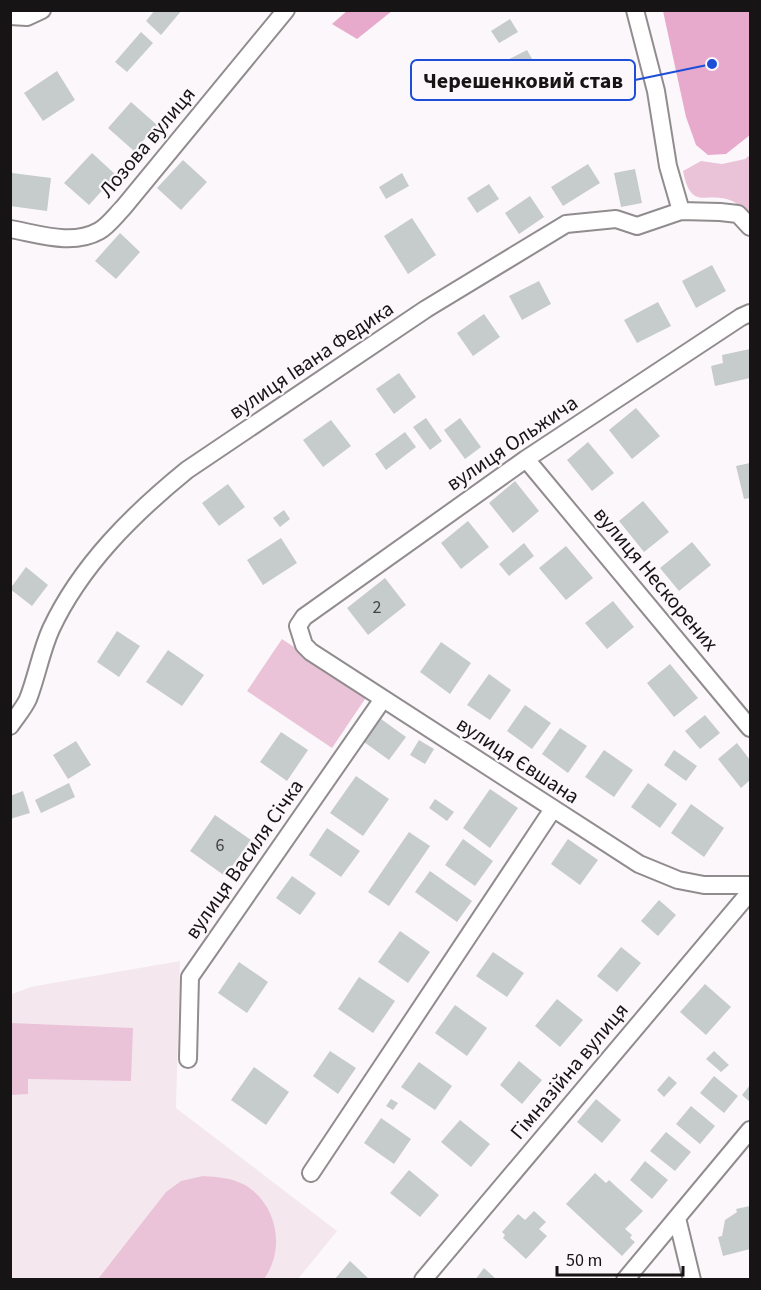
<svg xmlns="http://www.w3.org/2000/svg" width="761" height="1290" font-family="'Source Sans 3',sans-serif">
<rect width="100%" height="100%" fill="#fcf7fa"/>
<path fill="#f4e8ee" d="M180,961L176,1108L337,1231L298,1279H11L10,995L30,987Z"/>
<path fill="#ebc3d9" d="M750,155V216C745,212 739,204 732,201C708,190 691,213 683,171L701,161L722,164L745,159Z
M282,639L367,696L332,748L247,691Z
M11,1023L133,1028L131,1081L28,1079V1094L11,1095Z
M203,1176C218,1177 232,1178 245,1185C277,1204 286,1249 264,1279H98L166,1192L181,1181Z"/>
<path fill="#e7aacc" d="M348,10H392V11L357,39L332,24Z
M663,11H750V135L726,154L708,155L696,145L686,117Z"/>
<path fill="#c6cbcc" d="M155,10H182L161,35L146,21Z
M510,19L518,32L499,43L491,31Z
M141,32L153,43L127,72L115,62Z
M527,50L541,75L505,94L492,68Z
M57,71L75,100L43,121L24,93Z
M131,102L157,125L134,151L108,128Z
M92,153L116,175L89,205L64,183Z
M183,160L207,182L181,210L157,188Z
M588,164L600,183L563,206L551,187Z
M635,169L642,203L621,207L614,173Z
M12,173L51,178L47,211L10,206Z
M402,173L409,186L386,199L379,187Z
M489,184L499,199L477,213L467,198Z
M530,196L544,217L519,234L505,213Z
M412,218L436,255L408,274L384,236Z
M120,233L140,252L116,279L95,261Z
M712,265L726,291L696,308L682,281Z
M539,281L551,304L522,320L509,296Z
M658,302L671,326L637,343L624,320Z
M484,314L500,337L473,356L457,333Z
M750,349V378L715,386L711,366L723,363L722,355Z
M399,373L416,397L394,414L376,389Z
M636,408L660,436L632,459L609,430Z
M426,418L442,441L430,450L413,427Z
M460,418L481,447L465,459L444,430Z
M331,420L351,446L323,467L303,440Z
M405,432L416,447L386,470L375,454Z
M588,442L614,473L592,491L567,460Z
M750,463V498L744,499L736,466Z
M515,481L539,511L513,533L489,503Z
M228,484L245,507L219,526L202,503Z
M643,501L669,532L644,552L619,521Z
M284,510L290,519L280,527L273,518Z
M468,521L489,547L461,569L441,543Z
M281,538L297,563L263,585L247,560Z
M692,542L711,565L679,591L660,568Z
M524,543L534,556L509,576L499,564Z
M566,546L593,578L566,600L539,568Z
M26,567L48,585L32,606L10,589Z
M385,578L406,605L368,635L347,608Z
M613,601L634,627L607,649L585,623Z
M117,631L140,646L119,677L97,662Z
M441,642L471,663L450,694L420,672Z
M168,650L204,675L182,706L146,682Z
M670,664L698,698L674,717L647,683Z
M489,674L511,690L490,720L467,705Z
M525,705L551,723L532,749L507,731Z
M705,715L720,733L700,749L685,731Z
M381,719L406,737L389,760L364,742Z
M560,728L587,746L568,773L542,754Z
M281,732L308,750L287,781L260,762Z
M419,740L434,749L425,764L410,755Z
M76,741L91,765L68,779L53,755Z
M737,743L750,760V780L741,788L718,759Z
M604,750L633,770L614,797L585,777Z
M674,750L697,766L686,781L664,765Z
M356,776L389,799L363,836L330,813Z
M69,783L75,797L41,813L35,800Z
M648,783L677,804L660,828L631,807Z
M490,789L518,808L490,848L463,828Z
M23,791L30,813L10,819V796Z
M435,799L454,812L447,821L429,808Z
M691,804L724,828L704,857L671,833Z
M215,815L251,840L225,876L190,851Z
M327,828L360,851L341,877L309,855Z
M409,832L430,846L389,906L368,892Z
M463,839L493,861L475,886L445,865Z
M568,839L598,860L580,885L551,864Z
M430,871L472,901L457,922L415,892Z
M292,876L316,893L300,915L276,898Z
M659,900L676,915L658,936L641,921Z
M400,931L430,952L408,983L378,962Z
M621,947L641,963L617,992L597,976Z
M493,952L524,973L507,997L476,976Z
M239,962L268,982L247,1013L218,993Z
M359,977L395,1001L373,1033L338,1009Z
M705,984L731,1007L706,1035L680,1012Z
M557,999L583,1020L560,1047L535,1026Z
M455,1005L487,1028L467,1056L435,1033Z
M330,1051L356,1068L338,1094L313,1076Z
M714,1051L729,1065L721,1072L706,1059Z
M519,1061L542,1080L522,1104L500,1085Z
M419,1062L452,1086L435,1110L401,1087Z
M254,1067L289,1092L266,1125L231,1100Z
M669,1076L677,1083L664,1097L657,1090Z
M714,1076L738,1096L724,1113L700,1093Z
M750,1085V1102L742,1095Z
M391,1099L398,1103L393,1110L386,1106Z
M596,1099L621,1120L602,1143L577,1122Z
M691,1106L715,1126L700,1144L676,1124Z
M381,1118L411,1139L394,1164L364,1143Z
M460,1120L490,1144L471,1167L441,1142Z
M666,1132L691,1152L675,1171L650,1151Z
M645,1161L668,1180L652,1199L630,1180Z
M409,1170L439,1195L420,1217L390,1193Z
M595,1173L606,1183L609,1180L643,1211L625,1229L632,1235L630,1238L635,1242L622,1256L566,1204Z
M750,1206V1249L723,1256L718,1237L722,1236L725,1220L737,1212L736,1209Z
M534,1211L546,1222L539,1229L547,1236L526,1259L503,1238L505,1235L502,1232L518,1214L525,1220Z
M350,1261L370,1280H334Z
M484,1268L497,1280H475Z"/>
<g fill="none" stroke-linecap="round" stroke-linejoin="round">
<defs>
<path id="street" d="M635,10L656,91L668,166L681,211
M10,16L27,17L42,10
M10,229C39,234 72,246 99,231C108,226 116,215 123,208L286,10
M750,313L741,317L526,459L304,617L298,626L304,645L311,652L639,864L678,880L704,885H750
M526,459L750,728
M10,726C16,717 24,708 28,699C37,676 41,651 51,629C81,565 133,514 187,470L426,309L566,224L616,219L637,226L681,211L720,212L738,214L750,227
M188,1059L190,977L383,699
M311,1173L553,809
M677,1218L692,1280
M423,1280L750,892
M625,1280L750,1130"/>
</defs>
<use href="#street" stroke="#918c8e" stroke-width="20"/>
<use href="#street" stroke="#fff" stroke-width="16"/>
</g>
<g text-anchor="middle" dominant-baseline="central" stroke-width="4.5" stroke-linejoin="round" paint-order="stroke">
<g font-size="18" fill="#424243">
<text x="377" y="607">2</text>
<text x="220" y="845">6</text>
</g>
<g font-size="21" fill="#161415" stroke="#fcf7fa">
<text transform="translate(147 142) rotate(-50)">Лозова вулиця</text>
<text transform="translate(311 360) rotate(-34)">вулиця Івана Федика</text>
<text transform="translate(512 443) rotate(-34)">вулиця Ольжича</text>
<text transform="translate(656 579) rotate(50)">вулиця Нескорених</text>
<text transform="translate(518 760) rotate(33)">вулиця Євшана</text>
<text transform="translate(244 859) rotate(-55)">вулиця Василя Січка</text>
<text transform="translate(569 1071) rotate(-50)">Гімназійна вулиця</text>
</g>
</g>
<path fill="none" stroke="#1d4ed8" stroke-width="2" d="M712 64L635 80"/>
<circle fill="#1d4ed8" stroke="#fcf7fa" stroke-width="2" cx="712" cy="64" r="6"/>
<rect fill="#fcf7fa" stroke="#1d4ed8" stroke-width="2" x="411" y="60" width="224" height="40" rx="6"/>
<g font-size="22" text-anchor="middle" font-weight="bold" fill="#161415">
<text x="523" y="88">Черешенковий став</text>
</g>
<rect width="761" height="1290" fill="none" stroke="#161415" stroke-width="24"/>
<path d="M557 1266v9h126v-9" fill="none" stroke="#161415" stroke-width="3"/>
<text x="566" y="1266" font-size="18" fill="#161415" stroke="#fcf7fa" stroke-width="4.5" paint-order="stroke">50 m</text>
</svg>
